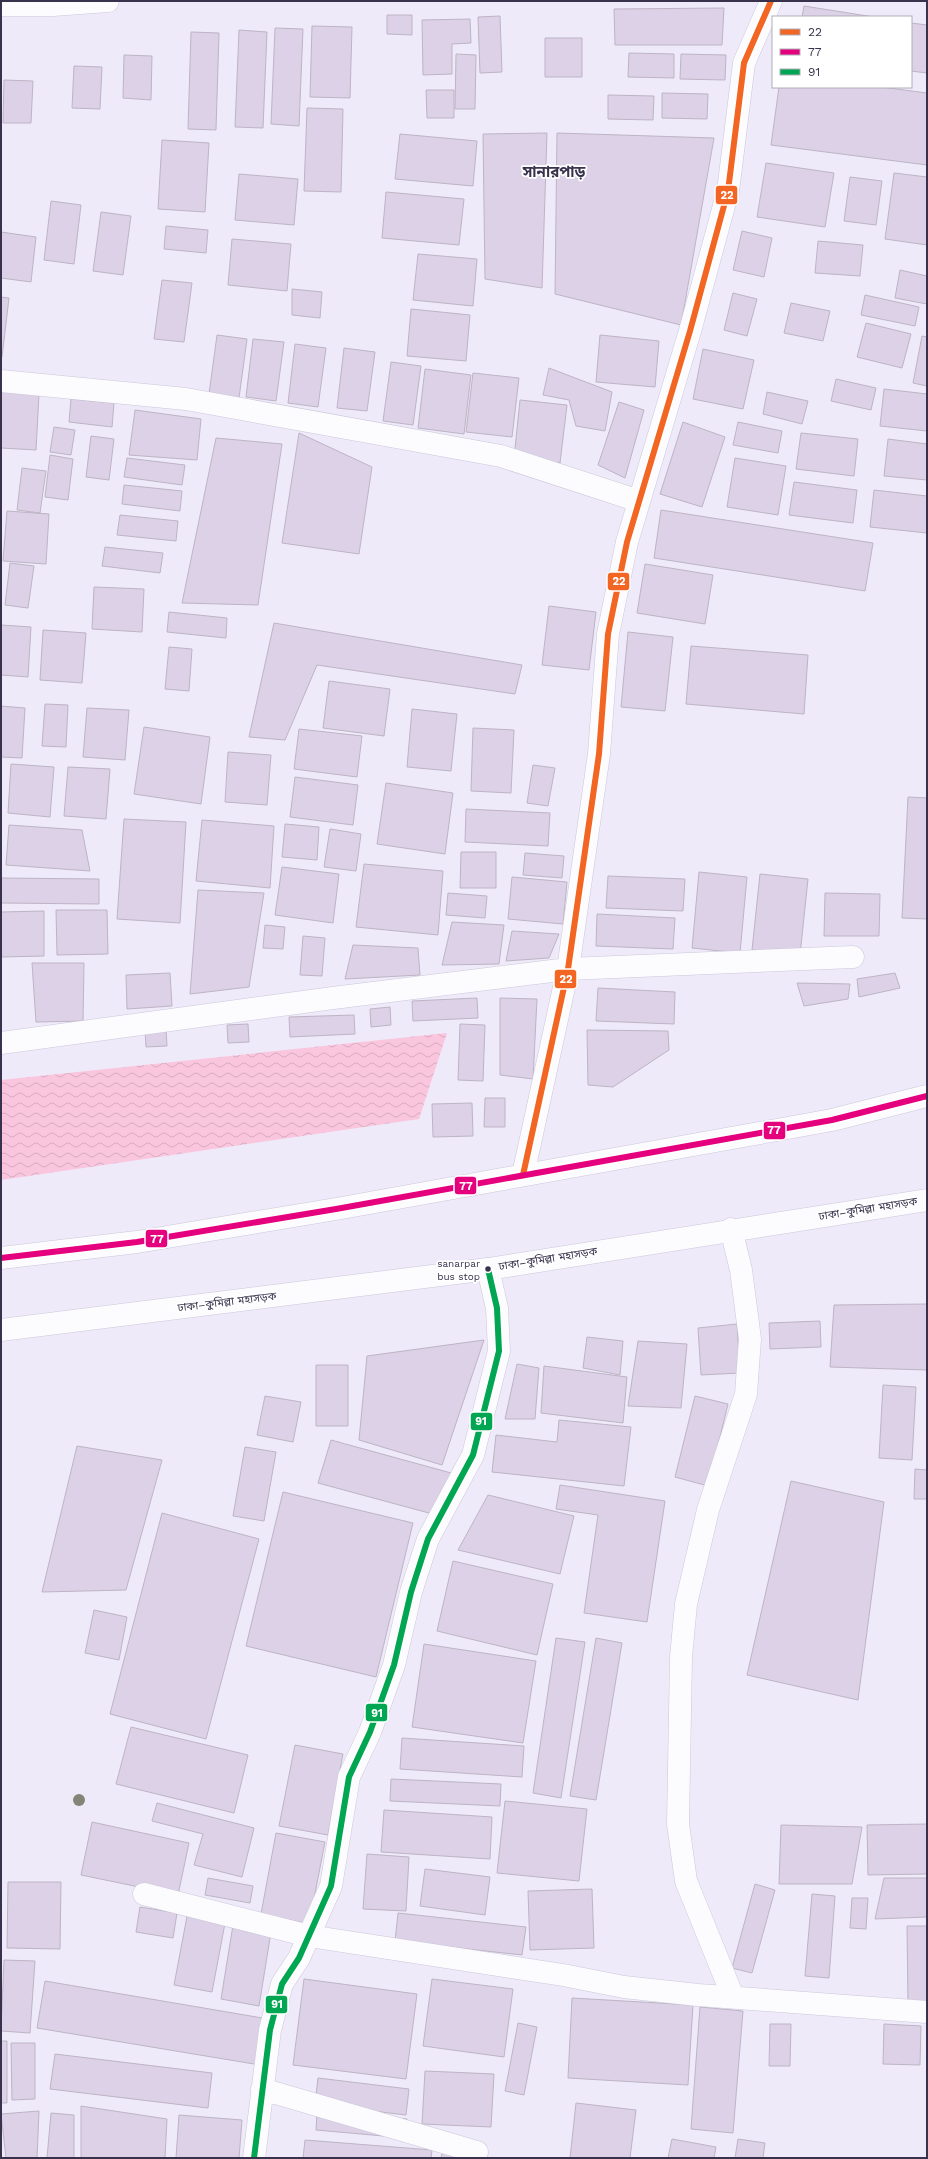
<svg xmlns="http://www.w3.org/2000/svg" width="928" height="2159" font-family="'Work Sans','Noto Sans Bengali',sans-serif">
<defs>
<pattern id="water-waves" width="16" height="10" patternUnits="userSpaceOnUse"><rect width="16" height="10" fill="#fac6de"/><path d="M0 5q4-4 8 0t8 0" fill="none" stroke="#d7abc0"/></pattern>
</defs>
<rect width="100%" height="100%" fill="#eeeaf9"/>
<path fill="url(#water-waves)" d="M447,1033L419,1119L1,1180V1080Z"/>
<path fill="#dcd1e6" stroke="#bdb4c5" d="M804,6L874,17H802Z
M724,8L722,45H615L614,9Z
M387,15H412V35L387,34Z
M500,16L502,72L480,73L478,17Z
M470,19L471,43L452,44V74L423,75L422,20Z
M911,23L927,25V73L911,71Z
M312,26L352,27L350,98L310,97Z
M275,28L303,29L299,126L271,124Z
M239,30L267,32L263,128L235,127Z
M191,32L219,33L216,130L188,129Z
M545,38H582V77H545Z
M629,53L674,54V78L628,77Z
M456,54L476,55L475,109H455Z
M681,54L726,55L725,80L680,79Z
M124,55L152,56L151,100L123,98Z
M74,66L102,67L100,109L72,108Z
M4,80L33,81L31,123H3Z
M779,87H881L927,93V165L771,145Z
M426,90H454V118H427Z
M662,93L708,94L707,119L662,118Z
M608,95L654,96L653,120L608,119Z
M307,108L343,109L341,192L304,191Z
M547,133L542,288L485,279L483,134Z
M557,133L714,138L681,325L555,294Z
M400,134L477,141L473,186L395,179Z
M162,140L209,143L205,212L158,209Z
M766,163L834,173L825,227L757,217Z
M894,173L927,177V245L885,239Z
M239,174L298,179L294,225L235,220Z
M850,177L882,181L876,225L844,221Z
M386,192L464,199L459,245L382,238Z
M51,201L81,205L74,264L44,260Z
M101,212L131,216L123,275L93,271Z
M166,226L208,230L206,253L164,249Z
M742,231L772,238L764,277L733,270Z
M1,232L36,237L31,282L1,278Z
M232,239L291,244L287,291L228,285Z
M818,241L863,245L860,276L815,273Z
M418,254L477,259L473,306L413,300Z
M900,270L927,276V304L895,298Z
M162,280L192,283L184,342L154,339Z
M292,289L322,292L320,318L292,315Z
M733,293L757,299L747,336L724,330Z
M865,295L919,307L915,326L861,315Z
M1,297L9,298L2,357H1Z
M791,303L830,311L823,341L784,333Z
M411,309L470,315L466,361L407,356Z
M866,323L911,334L902,368L857,357Z
M217,335L247,339L239,398L209,394Z
M600,335L659,341L655,387L596,382Z
M922,336L927,337V386L913,383Z
M253,339L284,342L276,401L246,397Z
M295,344L326,348L318,407L288,403Z
M344,348L375,352L367,411L337,408Z
M703,349L754,360L743,409L693,399Z
M391,362L421,366L413,425L383,421Z
M549,368L612,392L605,431L576,426L569,400L543,395Z
M425,369L471,375L464,434L418,428Z
M473,373L519,378L512,437L466,432Z
M836,379L876,388L871,410L831,401Z
M884,389L927,394V431L880,426Z
M1,392L39,394L36,450L1,448Z
M767,392L808,401L802,424L763,414Z
M71,399L114,403L112,427L69,422Z
M520,400L567,405L560,463L514,458Z
M619,402L644,410L625,478L598,465Z
M135,410L201,419L197,460L129,455Z
M683,422L725,437L702,507L660,494Z
M738,422L782,431L778,453L733,445Z
M54,427L75,430L71,455L50,452Z
M299,433L372,467L359,554L282,543Z
M801,433L858,439L854,476L796,469Z
M91,436L114,439L109,480L86,477Z
M216,438L282,444L258,605L182,603Z
M888,439L927,444V480L884,476Z
M50,455L73,459L68,500L45,497Z
M127,458L185,465L182,485L124,477Z
M735,458L786,466L778,515L727,507Z
M22,468L46,471L40,513L17,510Z
M794,482L857,490L853,523L789,515Z
M124,485L182,491L180,511L122,504Z
M874,490L927,496V533L870,527Z
M661,510L873,543L865,591L654,558Z
M7,511L49,514L46,564L3,561Z
M120,515L178,521L176,541L117,535Z
M105,547L163,553L160,573L102,566Z
M10,563L34,566L28,608L5,605Z
M645,564L713,575L705,624L637,613Z
M94,587L144,589L142,632L92,629Z
M549,606L596,612L589,670L542,665Z
M169,612L227,618L226,638L167,632Z
M274,623L522,665L515,694L317,665L285,740L249,737Z
M1,625L31,627L28,677L1,675Z
M43,630L86,633L82,683L40,680Z
M628,632L673,637L665,711L621,707Z
M691,646L808,655L804,714L686,704Z
M169,647L192,649L189,691L165,689Z
M329,681L390,689L384,736L323,728Z
M45,704L68,705L66,747L42,746Z
M1,706L25,708L22,758L1,757Z
M87,708L129,710L125,760L83,757Z
M412,709L457,714L451,771L407,767Z
M144,727L210,737L201,804L134,794Z
M473,728L514,730L511,793L471,791Z
M299,729L362,736L357,777L294,769Z
M228,752L271,755L267,805L225,802Z
M11,764L54,767L50,817L8,813Z
M533,765L555,768L548,806L527,803Z
M68,767L110,769L106,819L64,816Z
M295,777L358,785L353,825L290,817Z
M386,783L453,793L445,854L377,844Z
M908,797L927,798V919L902,918Z
M466,809L550,813L548,846L465,842Z
M124,819L186,822L180,923L117,919Z
M202,820L274,826L270,888L196,881Z
M285,824L319,827L317,860L282,857Z
M9,825L82,830L90,871L6,865Z
M330,829L361,834L356,871L324,867Z
M461,852H496V888H460Z
M525,853L564,856L562,878L523,875Z
M364,864L443,871L438,935L356,927Z
M282,867L339,874L333,923L275,915Z
M699,872L747,877L740,953L692,948Z
M760,874L808,879L800,955L752,950Z
M608,876L685,879L683,911L606,908Z
M512,877L567,882L563,924L508,919Z
M1,878L99,879V904L1,903Z
M198,890L264,893L249,987L190,994Z
M448,893L487,896L485,918L446,915Z
M825,893L880,894L879,936H824Z
M56,910H107L108,954L57,955Z
M44,911V956L1,957V912Z
M597,914L675,918L673,949L596,946Z
M452,922L504,925L499,964L442,965Z
M265,925L285,927L283,949L263,948Z
M512,931L559,934L549,958L506,961Z
M303,936L325,938L322,976L300,975Z
M353,945L418,948L420,975L345,979Z
M32,963H84L83,1021L36,1022Z
M170,973L172,1006L127,1009L126,975Z
M895,973L900,988L859,997L857,979Z
M797,983L850,984L848,999L804,1006Z
M598,988L675,992L674,1024L596,1021Z
M477,998L478,1018L413,1021L412,1001Z
M500,998L537,999L533,1079L500,1075Z
M390,1007L391,1025L371,1027L370,1009Z
M354,1015L355,1034L290,1037L289,1017Z
M248,1024L249,1042L228,1043L227,1025Z
M460,1024L485,1025L483,1081L458,1080Z
M166,1028L167,1046L146,1047L145,1029Z
M587,1030L668,1031L669,1050L613,1087L588,1085Z
M485,1098H505V1127H484Z
M472,1103L473,1136L433,1137L432,1104Z
M927,1304V1370L830,1367L834,1305Z
M820,1321L821,1347L770,1349L769,1323Z
M737,1324L740,1373L701,1375L698,1328Z
M587,1337L623,1341L620,1375L583,1368Z
M484,1340L442,1465L359,1440L367,1356Z
M638,1341L687,1344L681,1408L628,1406Z
M517,1364L539,1368L535,1419H505Z
M316,1365H348V1426H316Z
M544,1366L627,1377L623,1423L541,1413Z
M883,1385L916,1387L912,1460L879,1458Z
M265,1396L301,1402L293,1442L257,1435Z
M695,1396L728,1404L708,1486L675,1477Z
M559,1420L631,1427L624,1486L492,1472L496,1435L557,1442Z
M331,1440L462,1476L451,1519L318,1483Z
M77,1446L162,1460L126,1590L42,1592Z
M245,1447L276,1452L264,1521L233,1516Z
M915,1469L927,1470V1499H914Z
M791,1481L884,1502L858,1700L747,1675Z
M560,1485L665,1501L647,1622L584,1613L598,1515L556,1509Z
M283,1492L413,1523L376,1677L246,1646Z
M488,1495L574,1516L560,1574L458,1550Z
M162,1513L259,1539L206,1739L110,1714Z
M453,1561L553,1584L537,1655L437,1631Z
M94,1610L127,1617L119,1660L85,1653Z
M556,1638L585,1642L561,1798L533,1793Z
M596,1638L622,1643L596,1800L570,1796Z
M424,1644L536,1661L523,1743L412,1727Z
M131,1727L248,1755L234,1813L116,1784Z
M402,1738L524,1746L522,1777L400,1769Z
M295,1745L343,1754L328,1835L279,1826Z
M391,1779L501,1784L500,1806L390,1801Z
M505,1801L587,1809L579,1881L497,1873Z
M157,1803L254,1828L242,1877L194,1865L203,1834L152,1821Z
M384,1810L492,1817L490,1859L381,1852Z
M92,1822L189,1843L178,1895L81,1875Z
M927,1824V1874L868,1875L867,1825Z
M781,1825L862,1827L852,1884H779Z
M276,1833L325,1842L309,1924L261,1914Z
M367,1854L409,1857L406,1911L363,1909Z
M425,1869L490,1877L485,1915L420,1906Z
M208,1878L253,1886L250,1903L205,1895Z
M884,1878H927V1917L875,1919Z
M8,1882H61L60,1949L7,1948Z
M755,1884L775,1890L752,1973L732,1968Z
M592,1889L594,1948L530,1950L528,1891Z
M812,1894L835,1896L829,1978L805,1976Z
M852,1898H868L866,1929L850,1928Z
M140,1907L177,1913L173,1938L136,1932Z
M188,1911L226,1918L212,1992L174,1985Z
M398,1913L526,1927L522,1955L395,1941Z
M234,1919L272,1926L259,2006L221,1999Z
M907,1926H927V2004L908,2005Z
M4,1960L35,1961L30,2033L1,2031Z
M304,1979L417,1994L406,2079L293,2065Z
M432,1979L513,1989L504,2057L423,2046Z
M45,1981L280,2021L272,2067L37,2028Z
M572,1998L693,2005L688,2085L568,2078Z
M700,2007L743,2011L733,2133L691,2129Z
M518,2023L537,2027L524,2095L505,2091Z
M770,2024H791L790,2066H769Z
M884,2024L921,2026L920,2065L883,2064Z
M1,2041H7V2103H1Z
M11,2043H35V2099L12,2100Z
M55,2054L212,2073L208,2108L50,2089Z
M425,2071L494,2074L491,2127L422,2124Z
M318,2078L409,2089L406,2115L315,2104Z
M576,2103L636,2110L630,2158H570Z
M81,2106L167,2119L165,2158H81Z
M39,2111L37,2158H6L1,2114Z
M317,2111L407,2119L406,2138L316,2130Z
M51,2113L74,2115V2158H47Z
M179,2115L242,2120L239,2158H176Z
M672,2139L716,2147L714,2158H668Z
M738,2139L765,2143L763,2158H735Z
M305,2140L432,2150L431,2158H303Z
M442,2153L466,2158H441Z"/>
<g fill="none" stroke-linecap="round" stroke-linejoin="round">
<defs>
<path id="minor" d="M1,5H53L108,1
M1,381L186,399L501,456L639,501
M1,1043L333,998L568,969L853,957
M523,1175L568,969L599,754L608,634L627,542L690,331L728,191L744,63L771,1
M731,1229L741,1270L750,1339L746,1394L708,1510L686,1604L681,1657L678,1824L686,1881L733,1997
M144,1894L309,1936L563,1975L624,1987L698,1995L927,2012
M262,2089L477,2152
M254,2158L270,2030L282,1984L299,1958L331,1886L349,1777L370,1732L394,1665L411,1592L428,1539L473,1455L499,1351L497,1308L488,1269"/>
<path id="trunk" d="M1,1258L137,1242L336,1209L832,1120L927,1096
M1,1330L488,1269L927,1200"/>
</defs>
<use href="#minor" stroke="#ccc7da" stroke-width="23"/>
<use href="#trunk" stroke="#ccc7da" stroke-width="23"/>
<use href="#minor" stroke="#fcfcfe" stroke-width="22"/>
<use href="#trunk" stroke="#fcfcfe" stroke-width="22"/>
<defs>
<path id="bus-1" d="M523,1175L568,969L599,754L608,634L627,542L690,331L728,191L744,63L771,1"/>
<path id="bus-2" d="M1,1258L137,1242L336,1209L832,1120L927,1096"/>
<path id="bus-3" d="M254,2158L270,2030L282,1984L299,1958L331,1886L349,1777L370,1732L394,1665L411,1592L428,1539L473,1455L499,1351L497,1308L488,1269"/>
</defs>
<use href="#bus-1" stroke="#fff" stroke-width="9"/>
<use href="#bus-2" stroke="#fff" stroke-width="9"/>
<use href="#bus-3" stroke="#fff" stroke-width="9"/>
<use href="#bus-1" stroke="#f26522" stroke-width="6"/>
<use href="#bus-2" stroke="#e5007d" stroke-width="6"/>
<use href="#bus-3" stroke="#00a651" stroke-width="6"/>
</g>
<circle fill="#858577" cx="79" cy="1800" r="6"/>
<circle fill="#38324c" stroke="#fff" stroke-width="1.5" cx="488" cy="1269" r="3.5"/>
<g text-anchor="middle" dominant-baseline="central" stroke-width="3.5" stroke-linejoin="round" paint-order="stroke">
<g font-size="10" fill="#38324c" stroke="#fff" text-anchor="end">
<text x="480" y="1263">sanarpar<tspan x="480" dy="13">bus stop</tspan></text>
</g>
<g font-size="11" fill="#38324c" stroke="#fff">
<text transform="translate(868 1209) rotate(-9)">ঢাকা–কুমিল্লা মহাসড়ক</text>
<text transform="translate(548 1259) rotate(-9)">ঢাকা–কুমিল্লা মহাসড়ক</text>
<text transform="translate(227 1302) rotate(-7)">ঢাকা–কুমিল্লা মহাসড়ক</text>
</g>
<g font-size="15" font-weight="bold" fill="#38324c" stroke="#fff">
<text x="554" y="172">সানারপাড়</text>
</g>
</g>
<g stroke="#fff" stroke-width="1.5">
<rect x="715" y="185" width="23" height="20" rx="4" fill="#f26522"/>
<rect x="607" y="572" width="23" height="19" rx="4" fill="#f26522"/>
<rect x="554" y="969" width="23" height="20" rx="4" fill="#f26522"/>
<rect x="763" y="1121" width="23" height="19" rx="4" fill="#e5007d"/>
<rect x="454" y="1176" width="23" height="19" rx="4" fill="#e5007d"/>
<rect x="145" y="1229" width="23" height="19" rx="4" fill="#e5007d"/>
<rect x="470" y="1412" width="23" height="19" rx="4" fill="#00a651"/>
<rect x="365" y="1703" width="23" height="19" rx="4" fill="#00a651"/>
<rect x="265" y="1995" width="23" height="19" rx="4" fill="#00a651"/>
</g>
<g font-size="11" text-anchor="middle" font-weight="bold" fill="#fff">
<text x="727" y="199">22</text>
<text x="619" y="585">22</text>
<text x="566" y="983">22</text>
<text x="774" y="1134">77</text>
<text x="466" y="1190">77</text>
<text x="157" y="1243">77</text>
<text x="481" y="1425">91</text>
<text x="377" y="1717">91</text>
<text x="277" y="2008">91</text>
</g>
<rect width="928" height="2159" fill="none" stroke="#38324c" stroke-width="4"/>
<rect x="772" y="16" width="140" height="72" fill="#ffffff" stroke="#afadb7"/>
<rect x="780" y="29" width="20" height="6" fill="#f26522" stroke="#afadb7"/>
<text x="808" y="36" font-size="12" fill="#38324c">22</text>
<rect x="780" y="49" width="20" height="6" fill="#e5007d" stroke="#afadb7"/>
<text x="808" y="56" font-size="12" fill="#38324c">77</text>
<rect x="780" y="69" width="20" height="6" fill="#00a651" stroke="#afadb7"/>
<text x="808" y="76" font-size="12" fill="#38324c">91</text>
</svg>
